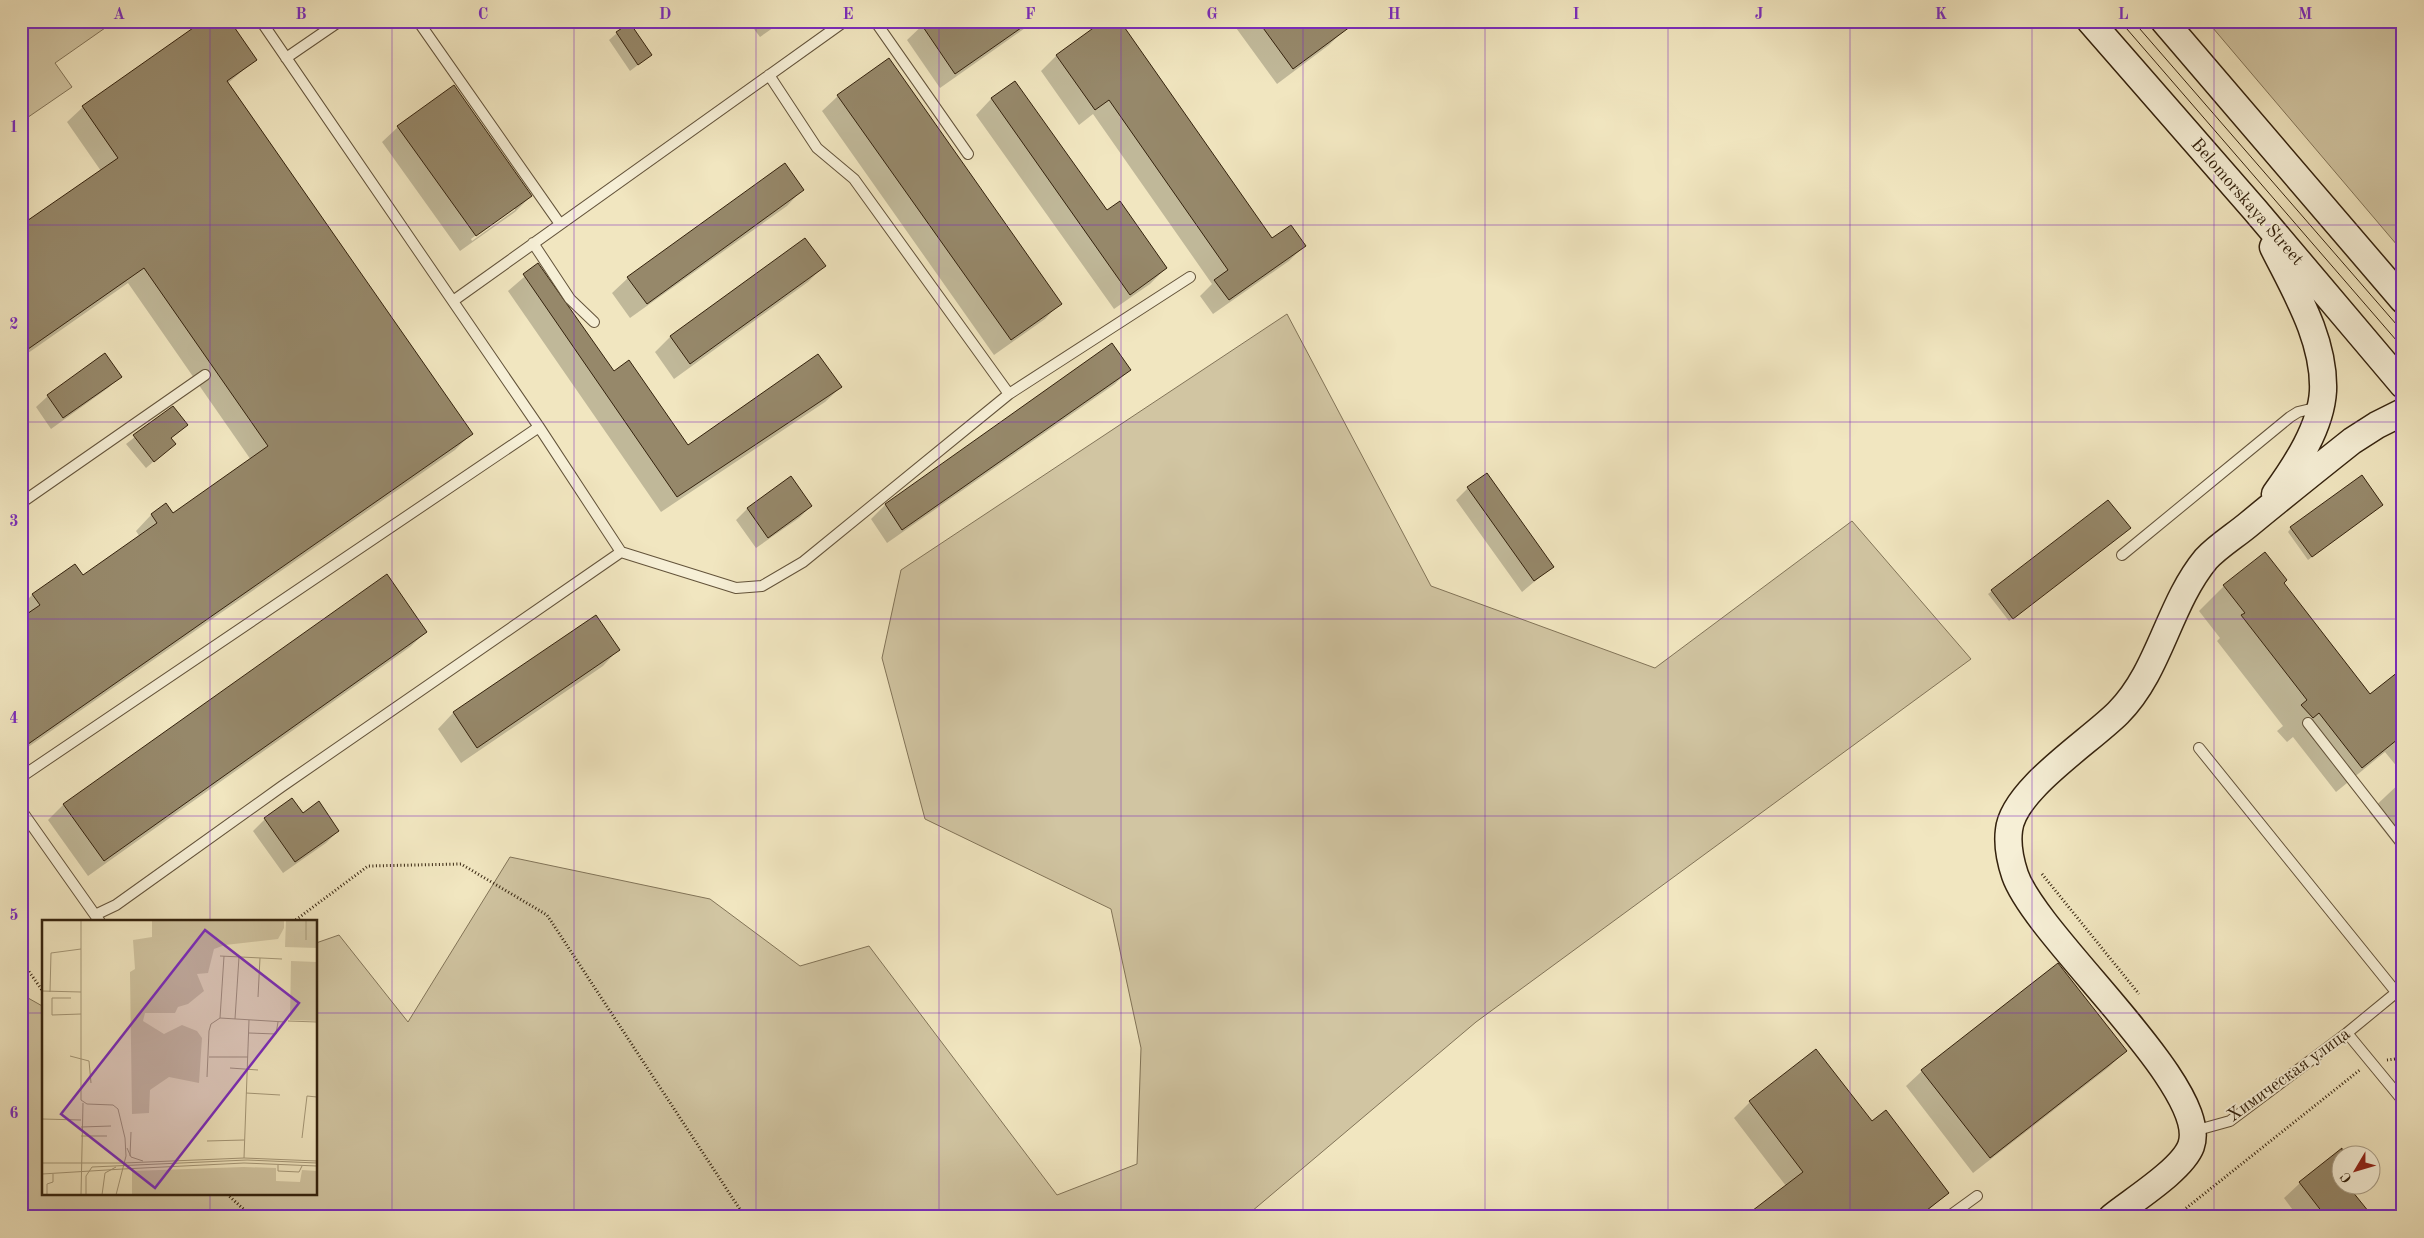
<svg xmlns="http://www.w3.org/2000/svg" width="2424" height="1238" font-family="'Old Standard TT',serif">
<rect width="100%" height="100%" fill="#f1e6c0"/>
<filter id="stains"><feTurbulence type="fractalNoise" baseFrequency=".004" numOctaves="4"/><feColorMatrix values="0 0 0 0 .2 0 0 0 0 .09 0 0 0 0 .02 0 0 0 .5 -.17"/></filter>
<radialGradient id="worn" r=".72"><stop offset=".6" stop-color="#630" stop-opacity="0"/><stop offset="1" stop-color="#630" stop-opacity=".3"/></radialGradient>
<path fill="#d1c5a2" stroke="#827458" d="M21,21H115L55,63L72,87L21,122Z
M2207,21H2403V252Z
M1287,314L1431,586L1655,668L1852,521L1971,659L1476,1022L1245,1217H21V994L44,1007V1194H316V943L339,935L408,1022L510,857L710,899L800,966L869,946L1057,1195L1137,1164L1141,1048L1111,909L925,819L882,658L901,570Z"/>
<path fill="#0003" fill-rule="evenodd" d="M748,21H783L760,37Z
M927,21H1035L940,88L907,40Z
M1105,21L1272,240L1304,246L1289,261L1213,314L1200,296L1212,284L1093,114L1079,125L1041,71L1056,56Z
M1231,21H1339L1345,29L1329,45L1277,84Z
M617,33L651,55L630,71L609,40Z
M255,60L227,84L471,434L455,450L21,752V606L32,595L75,565L83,577L140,537L136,531L151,515L166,505L172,514L251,460L128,283L21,358V227L101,171L67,122L83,107Z
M1015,82L1107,212L1166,268L1150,284L1114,309L976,115L991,99Z
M838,96L1060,303L1045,319L994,355L822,111Z
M398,127L531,196L515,212L460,251L382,142ZM515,207V210L472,241L471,239Z
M802,190L787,206L630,318L612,293L628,278Z
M805,239L824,266L808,282L674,379L655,352L670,337Z
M538,265L614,373L688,447L841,387L825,402L661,512L508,291Z
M1129,370L1115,384L887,543L871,519L885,505L981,439Z
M120,377L108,388L51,429L36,407L48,396Z
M172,408L186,425L170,439L174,444L146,468L126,444Z
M791,478L811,506L799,518L756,548L736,520L747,509Z
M1468,488L1552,567L1522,592L1456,500Z
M2108,501L2126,532L2009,621L1988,594Z
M2378,508L2308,560L2288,532L2291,528Z
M2283,583L2369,696L2403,680V774L2385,752L2336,792L2293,737L2287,742L2277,731L2283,726L2217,641L2220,638L2199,611L2224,586Z
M595,616L618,650L603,666L461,763L438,729L453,713Z
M426,632L410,647L88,876L48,820L64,804Z
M2403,780V855L2369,812Z
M302,815L338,831L326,843L283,873L253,831L265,819Z
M2057,965L2125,1051L2109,1067L1973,1173L1906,1086L1922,1071Z
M1816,1051L1871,1123L1947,1193L1921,1217H1746L1786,1186L1734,1118L1750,1102Z
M2343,1149L2348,1156H2342V1186H2347L2371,1217H2298L2284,1198L2300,1183Z"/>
<path fill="#96886a" stroke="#34220d" d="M203,21H230L257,60L227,81L473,434L21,749V618L40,605L32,594L75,564L83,575L157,523L151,514L166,503L173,513L268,446L144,268L21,354V225L118,158L82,106Z
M919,21H1031L955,74Z
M1103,21H1120L1272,238L1291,225L1306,246L1229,300L1214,280L1228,270L1109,100L1095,110L1056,55Z
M1258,21H1358L1293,69Z
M630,23L652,55L638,65L616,32Z
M889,58L1062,304L1011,340L837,95Z
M1015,81L1107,210L1120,201L1167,268L1130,295L991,98Z
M454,85L532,196L476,236L397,126Z
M785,163L804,190L647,304L627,277Z
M805,238L826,266L690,364L670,336Z
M538,263L614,371L629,360L688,445L818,354L842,387L677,497L523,274Z
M1112,343L1131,370L902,530L885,504Z
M105,353L122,377L63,418L47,395Z
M173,406L188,425L171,438L176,444L154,462L133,435Z
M1487,473L1554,567L1534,581L1467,487Z
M2362,475L2383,505L2312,557L2290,527Z
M791,476L812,506L768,538L747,508Z
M2108,500L2131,528L2013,619L1991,590Z
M2265,552L2287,580L2284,583L2370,694L2403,668V735L2362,768L2319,713L2313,718L2301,705L2307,700L2241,615L2245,613L2223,585Z
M387,574L427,632L104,861L63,804Z
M596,615L620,650L477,748L453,712Z
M292,798L303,813L319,801L339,831L295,862L264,818Z
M2058,963L2127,1051L1990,1158L1921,1070Z
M1816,1049L1872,1121L1886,1110L1949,1193L1918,1217H1744L1803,1172L1749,1101Z
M2342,1148V1186H2348L2373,1217H2326L2299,1182Z"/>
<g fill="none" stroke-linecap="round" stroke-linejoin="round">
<defs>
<path id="lane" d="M261,21L539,427L621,552
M418,21L560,224
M875,21L968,154
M286,58L340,21
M769,75L817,148L854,179L1009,394
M533,243L570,299L594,322
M453,301L845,21
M21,503L205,375
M2122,555L2290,417L2298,412L2319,407
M2308,723L2403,845
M2199,748L2396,992
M21,777L539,427
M21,810L100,922
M95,915L116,905L281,787L621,552L736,588L762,586L803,562L1009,394L1190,277
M2347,1033L2403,1101
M2194,1131L2230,1121L2347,1033L2403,987
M1948,1217L1977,1196"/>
<path id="secondary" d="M2090,21L2255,210L2403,385
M2164,21L2403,300
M2273,247C2295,291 2325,340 2323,391C2321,427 2296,465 2275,494
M2112,1217C2133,1200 2182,1170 2191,1146C2212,1087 2037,938 2015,875C2010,860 2007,845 2009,830C2013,790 2089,742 2118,713C2160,671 2168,605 2206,559C2218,546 2236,535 2249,524C2283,496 2318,468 2352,441L2377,425L2403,412"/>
</defs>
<use href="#lane" stroke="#63533a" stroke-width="12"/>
<use href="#secondary" stroke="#34220d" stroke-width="29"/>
<path stroke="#34220d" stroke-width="3" stroke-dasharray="1 2.5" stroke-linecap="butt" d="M2042,874L2139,994
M293,922L368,866L461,864L547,915L745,1217
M21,960L44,993
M2387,1060L2403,1058
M227,1194L252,1217
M2175,1217L2361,1069"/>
<use href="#lane" stroke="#f6efd6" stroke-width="10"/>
<use href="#secondary" stroke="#f6efd6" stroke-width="26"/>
<path stroke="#34220d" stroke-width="1" d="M2120,21L2403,348
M2133,21L2403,332"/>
</g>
<path fill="none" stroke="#7b2cbf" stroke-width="1" stroke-opacity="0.55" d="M210,21V922M392,21V1217M574,21V1217M756,21V1217M939,21V1217M1121,21V1217M1303,21V1217M1485,21V1217M1668,21V1217M1850,21V1217M2032,21V1217M2214,21V1217M21,225H2403M21,422H2403M21,619H2403M21,816H2403M21,1013H44M316,1013H2403M210,1194V1217"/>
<g text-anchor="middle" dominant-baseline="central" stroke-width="4" stroke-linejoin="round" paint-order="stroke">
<g font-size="18" fill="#34220d" stroke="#f6efd6">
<text transform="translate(2247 202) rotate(49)">Belomorskaya Street</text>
<text transform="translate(2289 1075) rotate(-36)">Химическая улица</text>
</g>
</g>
<g transform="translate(42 920)">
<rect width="275" height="275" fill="#f1e6c0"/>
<path d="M110,0H242V8L236,19L183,25L172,29L166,53L155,54L162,71L146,84L136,87L133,93H103L101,101L122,114L140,105L155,111L160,118L157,163L127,157L108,170L107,193L90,194L88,52L93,49L91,20L110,17ZM244,0H275V28L243,27ZM249,41L275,42V101L248,100ZM202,247L234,248V261L258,262L260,250L275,251V275H90V251Z" fill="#d1c5a2"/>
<path fill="none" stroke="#a59878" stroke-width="1" d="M39,0V180L45,184L71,185L76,189L83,218L84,236L74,275M264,20V0M178,36L240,39M0,71L39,72M8,72L9,33L39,29M216,77L218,38M29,78H10V95L39,94M178,98L243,102M193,99L197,37M246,101L275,102M207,113L234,114L236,102M28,136L47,141L49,163M167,137H206M188,148L216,150M165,157L167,111L169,104L178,98L182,36M204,173L238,175M0,199L39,200M39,207L69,206M39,216H65M260,218L265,176L275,177M165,221L202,220M85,228L89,237L101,241M88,236L89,212M202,238L207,100M0,243H82M82,243L202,238L275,241M236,245V251L257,252L260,246M81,249L202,243L275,246M0,254L81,249M5,275V264L11,262V254M39,275L41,183M44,275V256L50,247L205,240L275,243M60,275L63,253L74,247"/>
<path fill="#7b2cbf" fill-opacity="0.15" stroke="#7b2cbf" stroke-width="2.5" d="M163,10L257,83L113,268L19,194Z"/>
<rect width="275" height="275" fill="none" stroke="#34220d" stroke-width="2.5"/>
</g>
<rect width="2424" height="1238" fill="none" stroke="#f1e6c0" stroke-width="55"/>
<g transform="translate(2356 1170) rotate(232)"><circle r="24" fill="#f6efd6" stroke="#a89d86"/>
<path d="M0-4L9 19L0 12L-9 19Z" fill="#8f2418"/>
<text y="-8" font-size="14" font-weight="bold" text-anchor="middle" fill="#34220d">С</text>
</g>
<rect x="28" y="28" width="2368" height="1182" fill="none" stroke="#7b2cbf" stroke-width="2"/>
<g font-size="16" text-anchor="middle" font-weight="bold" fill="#7b2cbf">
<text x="119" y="19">A</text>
<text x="301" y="19">B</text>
<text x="483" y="19">C</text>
<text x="665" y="19">D</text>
<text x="848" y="19">E</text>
<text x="1030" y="19">F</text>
<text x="1212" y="19">G</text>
<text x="1394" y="19">H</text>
<text x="1576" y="19">I</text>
<text x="1759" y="19">J</text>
<text x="1941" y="19">K</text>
<text x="2123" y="19">L</text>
<text x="2305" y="19">M</text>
<text x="14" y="132">1</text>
<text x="14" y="329">2</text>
<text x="14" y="526">3</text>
<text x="14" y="723">4</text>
<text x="14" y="920">5</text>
<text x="14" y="1118">6</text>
</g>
<rect width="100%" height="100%" filter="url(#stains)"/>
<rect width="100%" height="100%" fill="url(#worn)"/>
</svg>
